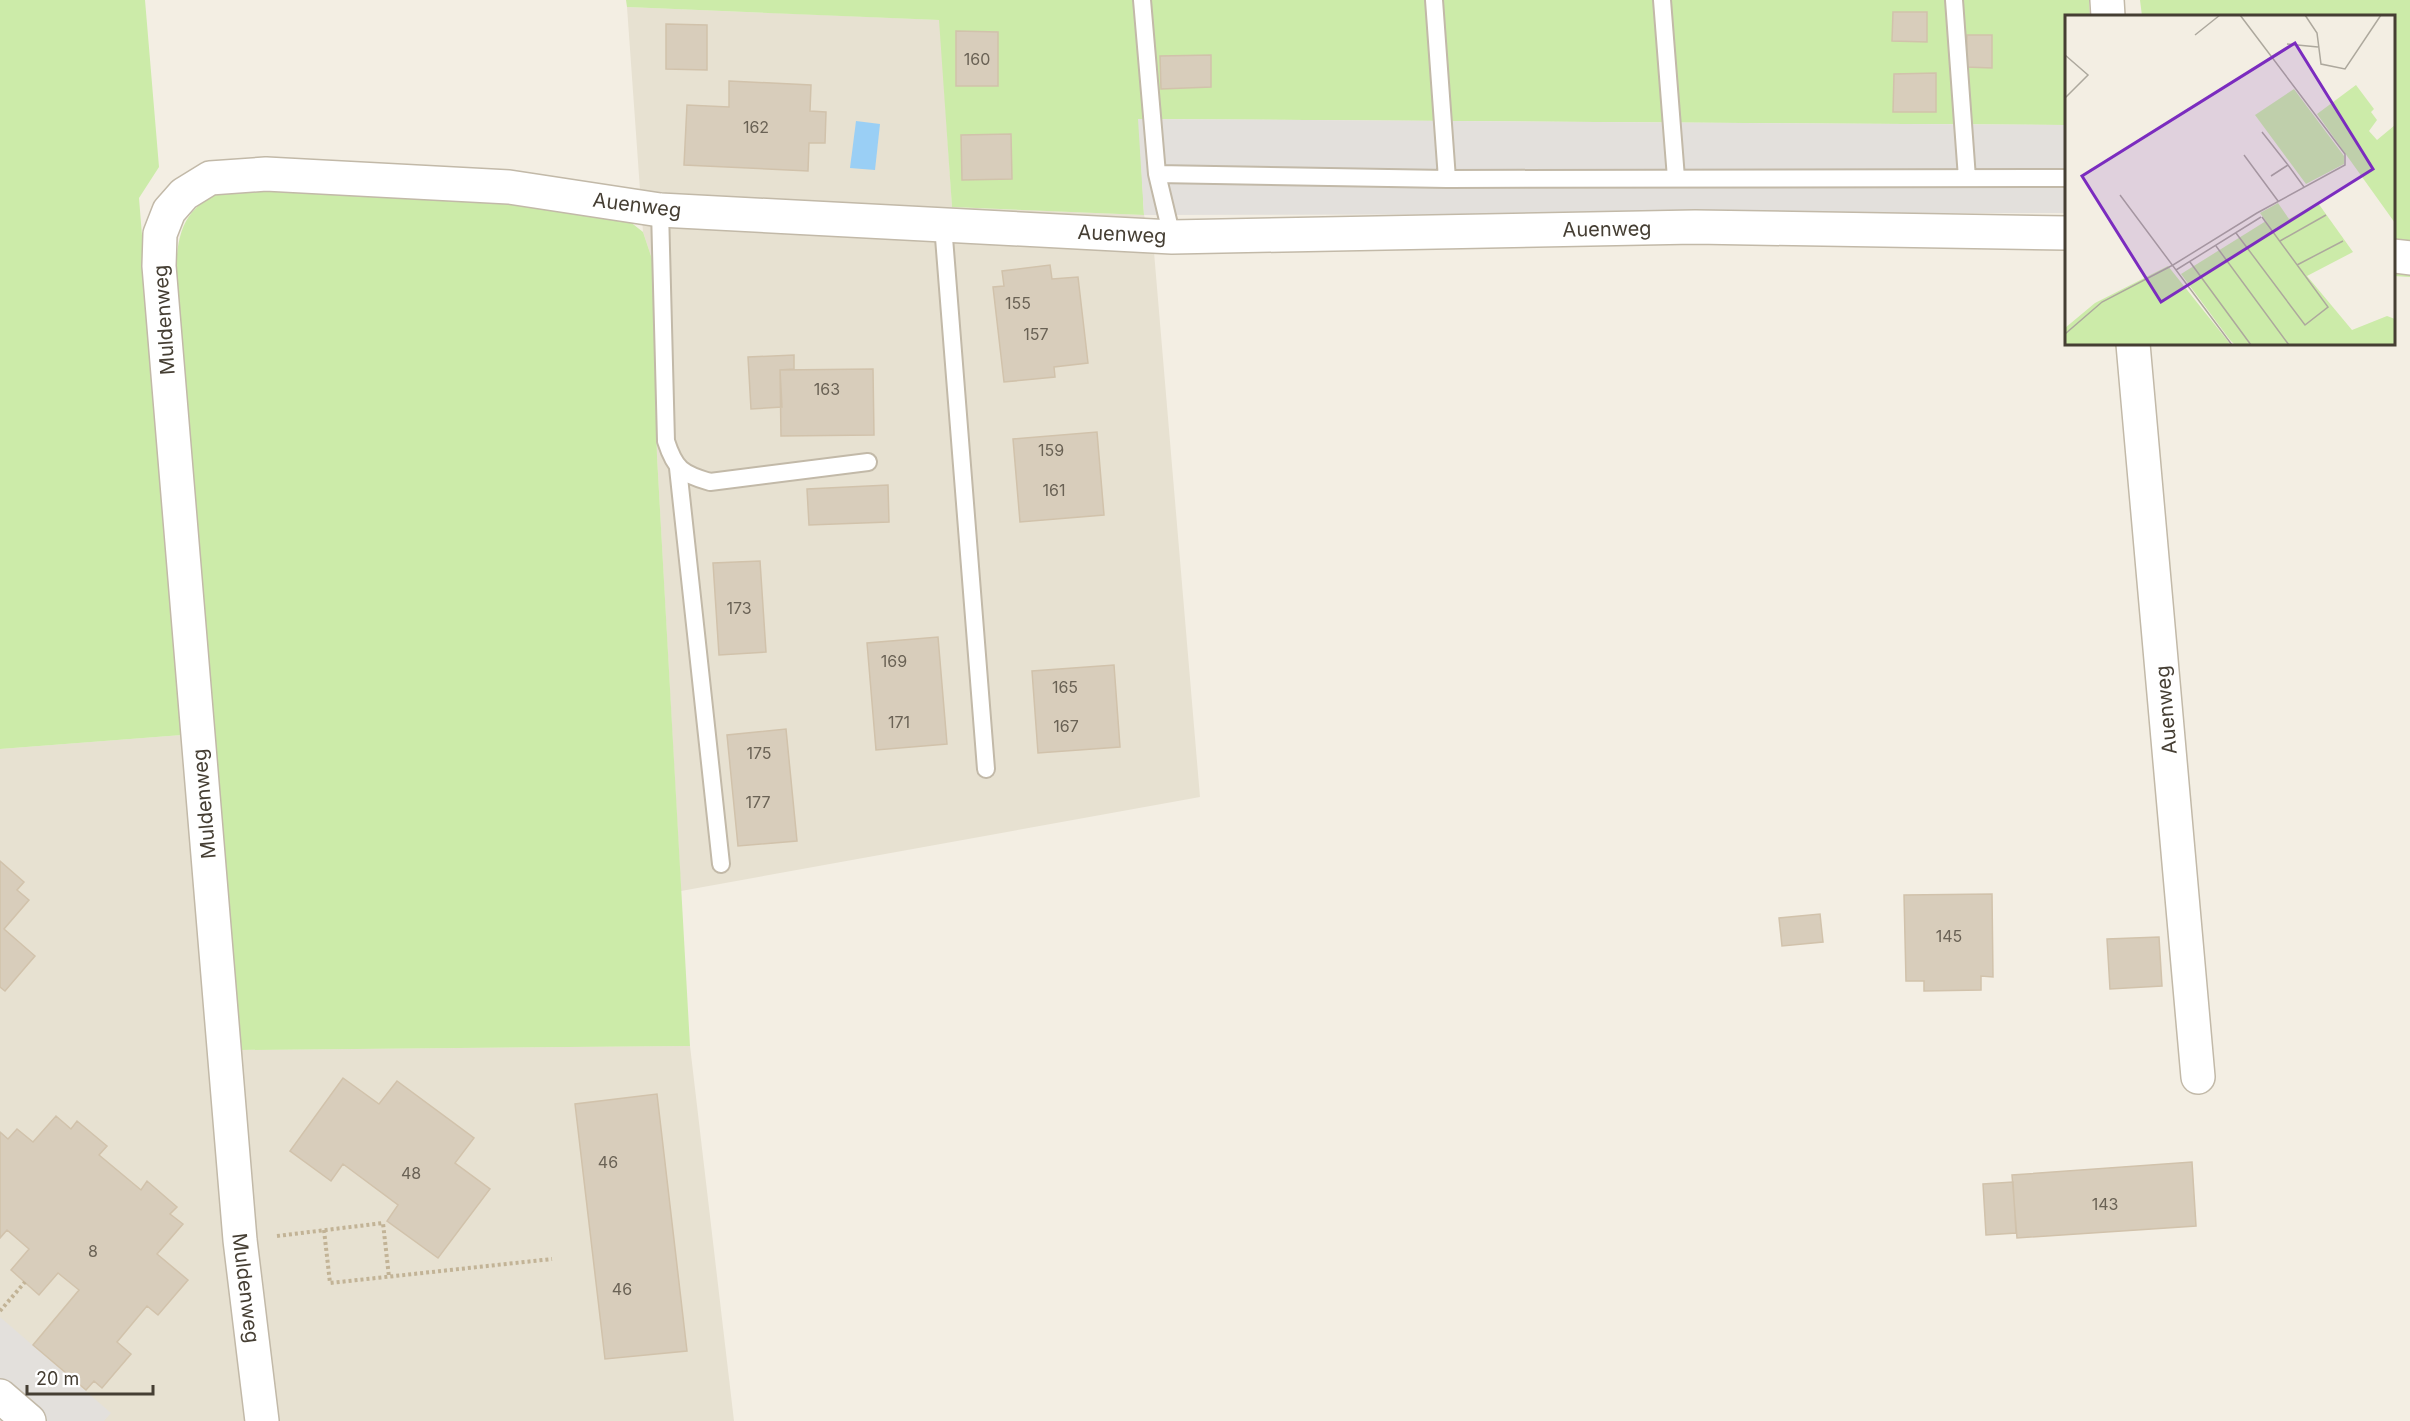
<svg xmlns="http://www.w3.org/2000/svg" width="2410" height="1421" font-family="Inter,sans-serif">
<rect width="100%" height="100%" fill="#f3eee3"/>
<path fill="#e7e1d1" d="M627,7L940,20L952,207L1144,215L1154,252L1200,797L681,891L657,456L652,259L643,232Z
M182,735L240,1050L690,1046L734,1421H0V749Z"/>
<path fill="#cceba9" d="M0,0H145L159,167L139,198L182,735L0,749Z
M626,0H2089L2090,16H2066V125L1139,119L1144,215L952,207L939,20L627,7Z
M2140,0H2410V277L2394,276V16H2142Z
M241,184L485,195L624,217L643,232L652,259L657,456L690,1046L240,1050L175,287C177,228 181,204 241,184Z"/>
<path fill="#e3e0dc" d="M1138,119L2066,125V213L1144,215Z
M0,1317L111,1413L104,1421H0Z"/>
<path fill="#9acff5" d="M856,121L880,124L875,170L850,168Z"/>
<path fill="#d8cdbb" stroke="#d1c2ab" stroke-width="1.5" d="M1893,12H1927V42L1892,41Z
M666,24L707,25V70L666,69Z
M956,31L998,32V86H956Z
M1967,35H1992V68L1966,67Z
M1211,55V87L1161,89L1160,56Z
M1936,73V112H1893L1894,74Z
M729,81L811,85L810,111L826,112L825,143H809L808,171L684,165L687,105L729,107Z
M1011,134L1012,179L962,180L961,135Z
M1050,265L1052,279L1078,277L1088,363L1054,367L1055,377L1004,382L993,287L1004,286L1002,271Z
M794,355V369L780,370L782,407L751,409L748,357Z
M873,369L874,435L781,436L780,370Z
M1097,432L1104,515L1020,522L1013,439Z
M888,485L889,522L809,525L807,489Z
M760,561L766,652L719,655L713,563Z
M938,637L947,744L876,750L867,643Z
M1114,665L1120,747L1038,753L1032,671Z
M786,729L797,841L738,846L727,735Z
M0,861L24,882L17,890L29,900L4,929L35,956L5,991L0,987Z
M1992,894L1993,977L1981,976V990L1924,991V981H1906L1904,895Z
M1820,914L1823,942L1782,946L1779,918Z
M2159,937L2162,986L2110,989L2107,939Z
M343,1078L379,1104L397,1081L474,1138L455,1163L490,1189L438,1258L387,1221L398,1205L343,1164L331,1181L290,1151Z
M657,1094L687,1351L605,1359L575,1104Z
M56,1116L71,1129L77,1121L107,1146L99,1155L141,1190L147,1181L177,1207L170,1214L183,1224L157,1254L188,1280L158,1315L147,1306L117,1342L131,1354L102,1388L94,1381L86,1390L33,1345L79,1290L58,1273L39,1295L11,1270L29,1249L7,1230L0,1238V1132L8,1139L17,1129L33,1142Z
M2192,1162L2196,1226L2017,1238L2012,1175Z
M2013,1182L2016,1233L1986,1235L1983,1184Z"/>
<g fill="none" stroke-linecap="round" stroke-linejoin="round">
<defs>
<path id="lane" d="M1142,0L1157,174
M1434,0L1447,179
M1662,0L1676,178
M1954,0L1967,178
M660,210L666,441C675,469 682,474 710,482L868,462
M943,225L986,769
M1172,237L1157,174L1447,179L2066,178
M678,468L721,864"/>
<path id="street" d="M2107,0L2108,16
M2394,256L2410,258
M2133,344L2198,1077
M0,1396L29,1421
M262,1421L240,1240L159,266L160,234L169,211L184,194L210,178L266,174L509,187L660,210L1172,237L1695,227L2066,233"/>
</defs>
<use href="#lane" stroke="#c2b9a8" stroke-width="20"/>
<use href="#street" stroke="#c2b9a8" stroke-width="36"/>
<path stroke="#c2b396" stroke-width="4" stroke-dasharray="3 3" stroke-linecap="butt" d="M324,1230L330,1283L552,1259
M277,1236L383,1223L389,1277
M0,1311L25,1282"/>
<use href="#lane" stroke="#fff" stroke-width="16"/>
<use href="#street" stroke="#fff" stroke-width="33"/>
</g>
<g text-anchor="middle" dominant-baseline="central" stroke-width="4.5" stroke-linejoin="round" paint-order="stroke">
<g font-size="16" fill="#6a6255">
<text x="977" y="59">160</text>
<text x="756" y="127">162</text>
<text x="1018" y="303">155</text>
<text x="1036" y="334">157</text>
<text x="827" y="389">163</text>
<text x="1051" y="450">159</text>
<text x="1054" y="490">161</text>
<text x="739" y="608">173</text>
<text x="894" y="661">169</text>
<text x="1065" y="687">165</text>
<text x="899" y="722">171</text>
<text x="1066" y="726">167</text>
<text x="759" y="753">175</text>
<text x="758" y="802">177</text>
<text x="1949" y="936">145</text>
<text x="608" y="1162">46</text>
<text x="411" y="1173">48</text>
<text x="2105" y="1204">143</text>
<text x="93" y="1251">8</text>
<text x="622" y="1289">46</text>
</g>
<g font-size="20" fill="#453e33" stroke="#fff">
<text transform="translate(637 205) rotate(7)">Auenweg</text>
<text transform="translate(1607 229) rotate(-1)">Auenweg</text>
<text transform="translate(1122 234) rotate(3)">Auenweg</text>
<text transform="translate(164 320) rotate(-94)">Muldenweg</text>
<text transform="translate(2166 710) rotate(-95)">Auenweg</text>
<text transform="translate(204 804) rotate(-95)">Muldenweg</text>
<text transform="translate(246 1288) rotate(83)">Muldenweg</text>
</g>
</g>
<g transform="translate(2065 15)">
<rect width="330" height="330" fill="#f3eee3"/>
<path d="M291,70L309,94L306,97L312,105L304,116L312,125L330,110V208L252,99ZM229,74L279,141V149L241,169L190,100ZM213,188L224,204L253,188L288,237L242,261L287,315L322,301L330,304V330H170L165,325L116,259L201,206L195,198ZM103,251L166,330H0V313L30,288Z" fill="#cceba9"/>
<path fill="none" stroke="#ada89d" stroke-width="1.5" d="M240,0L252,18L256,49L280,54L316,0M130,20L155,0M222,29L253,32M0,40L23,60L0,83M197,117L223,150M179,140L213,186M206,161L223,150L239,172M55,180L167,330M171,218L240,310L263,292L197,202M215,226L261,200M151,231L224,330M125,247L186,330M232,250L278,226M111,255L196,202M0,319L37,287L108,250L192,198L280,150V139L175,0"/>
<path fill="#7b2cbf" fill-opacity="0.15" stroke="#7b2cbf" stroke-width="3" d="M230,28L308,154L96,287L17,161Z"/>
<rect width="330" height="330" fill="none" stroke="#453e33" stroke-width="3"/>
</g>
<path d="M27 1385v9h126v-9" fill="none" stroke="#453e33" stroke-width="3"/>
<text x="36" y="1385" font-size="18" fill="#453e33" stroke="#ffffff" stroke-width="4.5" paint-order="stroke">20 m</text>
</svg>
